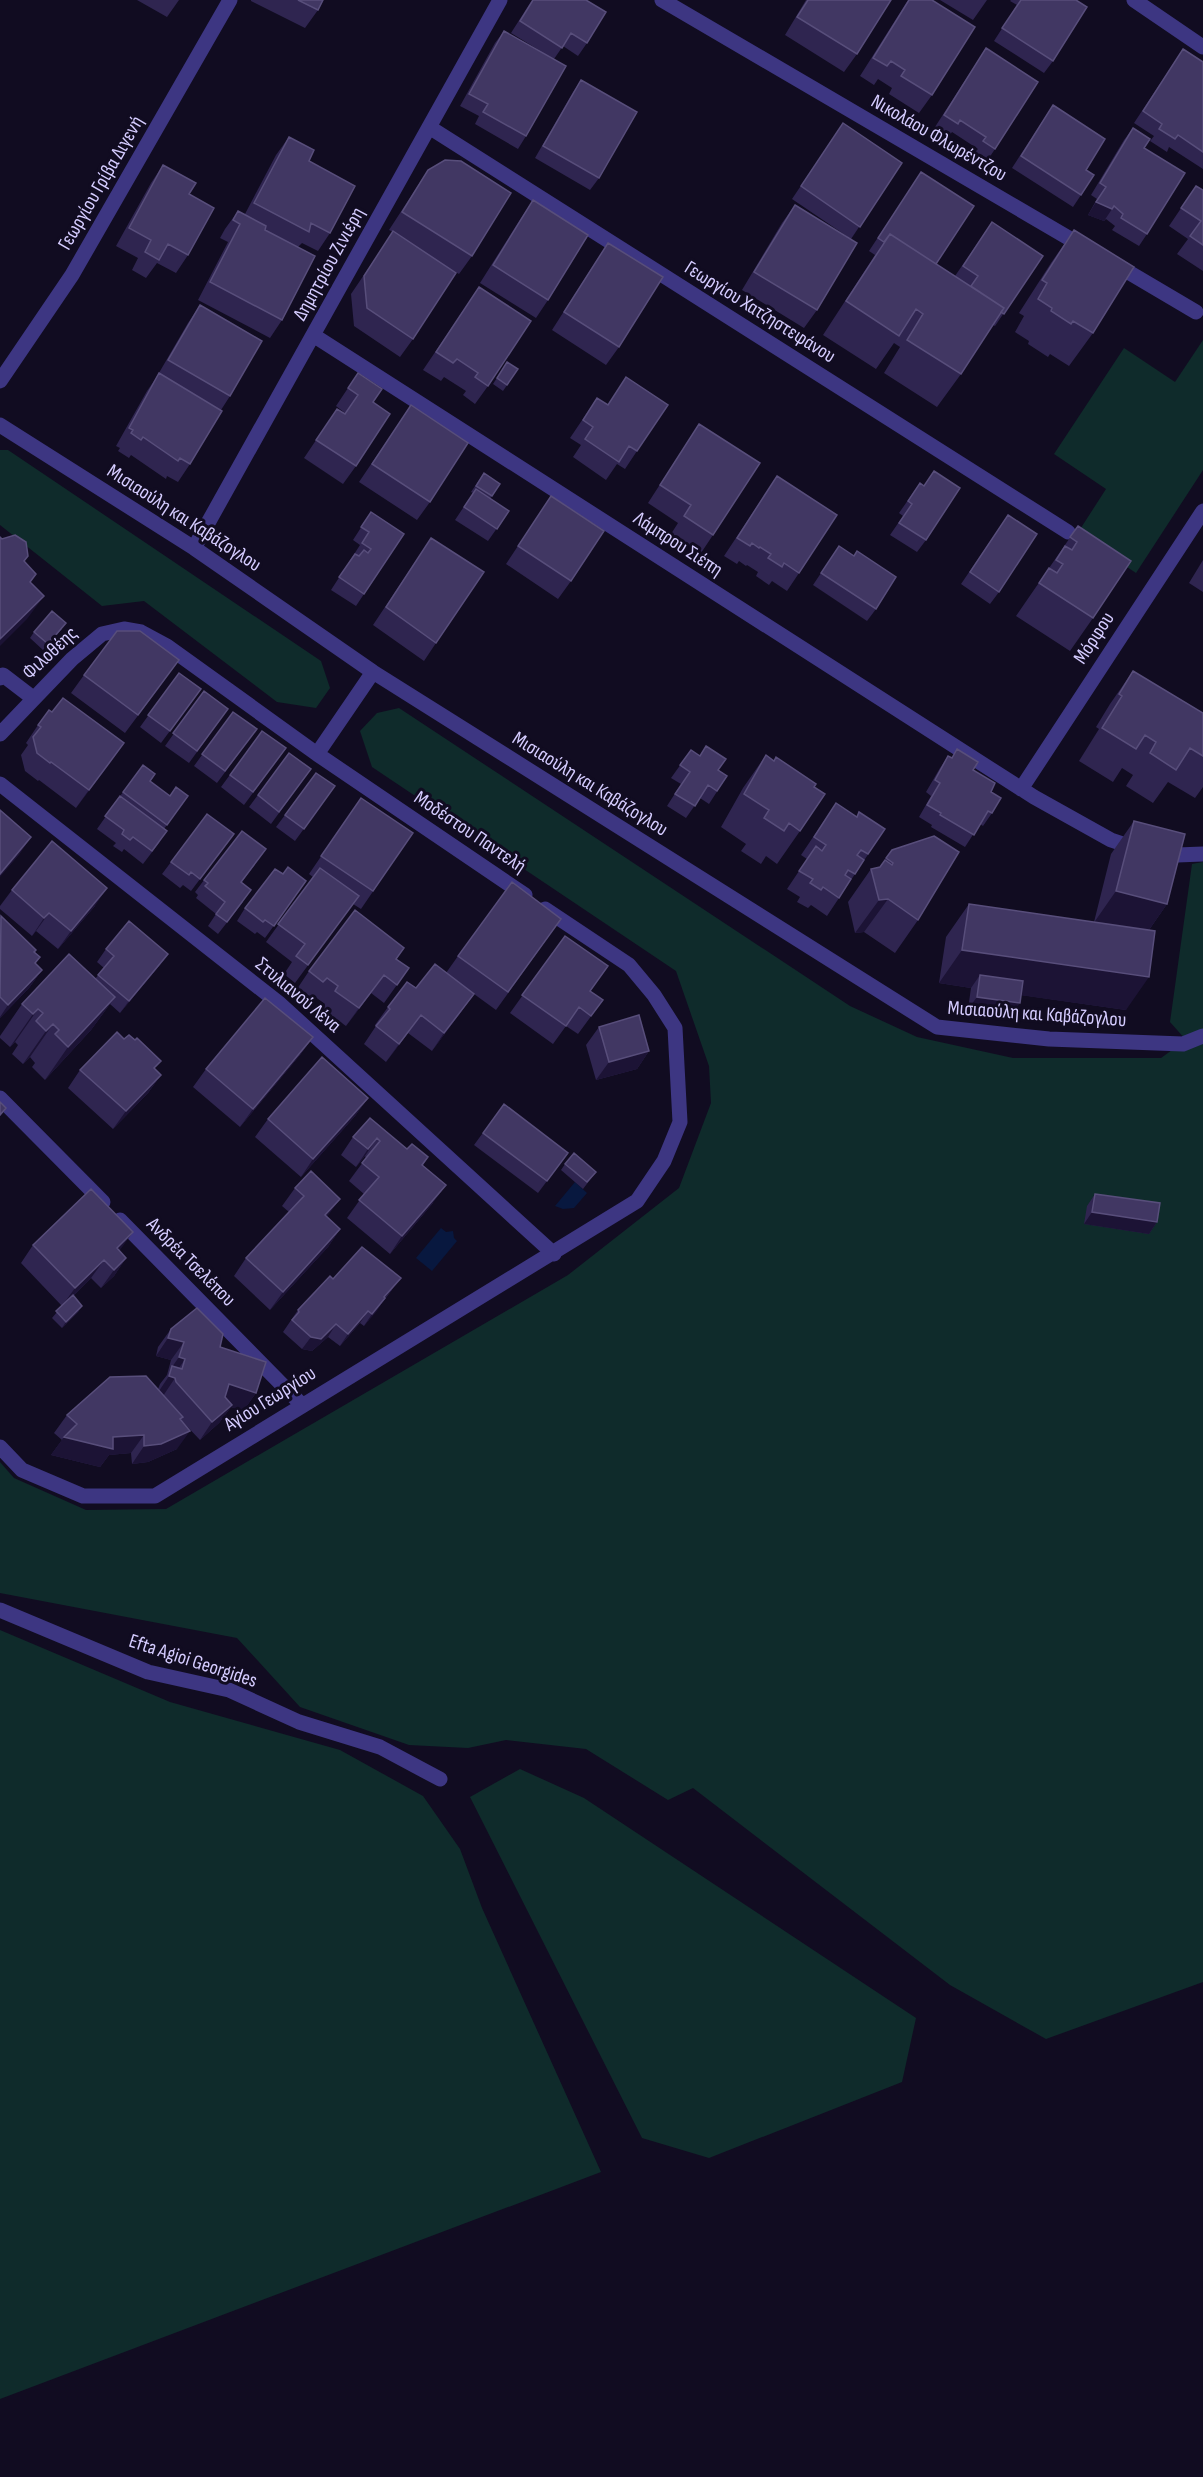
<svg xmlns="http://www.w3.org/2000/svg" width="1203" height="2477" font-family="'Sofia Sans Condensed',sans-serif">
<rect width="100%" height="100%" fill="#110c21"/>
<path fill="#0f2b2b" d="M1203,340V470L1136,573L1077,534L1106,489L1054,454L1124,348L1175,382Z
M0,450H8L321,661L330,688L316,708L277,702L144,601L102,606L0,525Z
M399,708L850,1006L917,1037L1013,1058H1161L1186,1040L1170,1022L1192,864L1203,862V1982L1046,2039L950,1985L693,1788L668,1800L586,1749L506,1740L468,1748L409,1745L300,1707L237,1638L0,1593V1462L14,1478L86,1510L166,1509L568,1275L679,1188L711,1103L709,1066L676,971L372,767L360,731L377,713Z
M0,1630L170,1702L340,1750L423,1796L460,1849L482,1908L601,2172L0,2399Z
M520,1769L584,1798L916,2018L902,2082L709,2158L642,2138L470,1797Z"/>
<path fill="#08183f" d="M575,1182L587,1193L574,1208L563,1209L555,1206Z
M441,1228L446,1232L453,1231L454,1238L457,1241L432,1271L416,1258Z"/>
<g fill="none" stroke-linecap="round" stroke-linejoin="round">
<path stroke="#3d3682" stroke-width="15" d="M662,0L1084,247
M1134,0L1203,47
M429,127L1068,532
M1113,263L1196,312
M313,335L1034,797L1111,840L1138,849
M0,381L72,275L230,0
M0,425L194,548L373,672L937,1027L1049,1039L1183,1044L1203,1036
M194,548L500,0
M0,678L3,675L33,698
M0,734L72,659L102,634L124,629L141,632L167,646L317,754L525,895
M317,754L373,672
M0,784L280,1004L554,1254
M1021,789L1203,511
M1161,853L1177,855L1203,854
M0,1098L103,1202
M120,1220L301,1404
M0,1447L22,1470L83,1496H155L637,1201L664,1161L680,1122L675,1028L654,995L629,965L545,909
M0,1610L148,1672L229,1690L299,1722L380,1747L440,1779"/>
</g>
<path fill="#2f2550" d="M137,0H179L167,17Z
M251,0H323L318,10L305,28L251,1Z
M532,0H586L587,43L578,56L563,46L554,59L526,136L518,149L475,124L479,116L460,106L495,43L504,31L542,52L511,33Z
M806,0H891L857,54L844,72L785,35Z
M908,0L932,95L919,113L889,94L892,88L878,79L874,85L860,76Z
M940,0H987L973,20Z
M1011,0H1076L1053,61L1044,73L994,41L1017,5L1010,1Z
M986,48L995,149L987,161L974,153L978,149L952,132L949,136L935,127Z
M1183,49L1203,62V169L1169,147L1167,152L1150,141L1154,136L1134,123Z
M581,80L599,178L590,190L535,158L573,92Z
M1053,105L1086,170L1081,195L1073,207L1012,168Z
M843,123L902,163L851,239L792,199Z
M1133,128L1144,148L1147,234L1139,246L1112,230L1115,226L1106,219L1104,221L1088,215L1097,199L1091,195L1124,140Z
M289,137L309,161L330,233L318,251L302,243L298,247L282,320L270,338L198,300L228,242L220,238L225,229L238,211L245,214L276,155Z
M163,165L189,194L188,255L176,273L157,263L146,278L132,270L138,258L116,246L151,183Z
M428,170L472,256L459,274L452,270L413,339L400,357L354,326L351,294L393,232L389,230Z
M921,172L936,264L955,276L992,222L1043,256L995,326L993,325L961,374L937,407L884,373L900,347L894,343L876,369L823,335L875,255L869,251Z
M1196,186L1203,190V271L1177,254L1188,239L1169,226Z
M533,200L548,300L536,318L480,283L521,218Z
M795,205L817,310L804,328L742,290L782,223Z
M1074,230L1093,333L1069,366L1050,354L1048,357L1028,344L1029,341L1015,332L1024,316L1019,313L1051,263Z
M608,243L619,347L606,365L552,330L596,261Z
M479,287L488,386L475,404L463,395L466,391L444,377L441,381L423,370Z
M200,305L230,396L221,410L190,464L178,482L167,476L166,479L131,455L129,458L118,451L120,448L116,446L147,391L156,378L188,323Z
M507,362L518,369L503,391L493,384Z
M358,373L373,402L356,466L343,484L304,458L337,409L344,414L345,413L336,406Z
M597,398L637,451L625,469L617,464L606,480L573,457L581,445L570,438Z
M411,405L430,502L417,520L359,482Z
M699,424L713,535L701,553L671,534L678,523L648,503Z
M484,473L500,484L490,499L509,511L488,541L455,520L473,493L471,492Z
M777,476L799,573L787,591L772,581L769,585L756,576L758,572L747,565L746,566L739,561L737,564L724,556Z
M920,483L926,540L917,552L890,535L903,516L899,513Z
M551,496L571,581L558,599L506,564Z
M371,512L404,534L356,606L331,590L360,545L353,540Z
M1008,515L999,592L990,604L961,584Z
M1078,526L1093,618L1070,651L1016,616Z
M431,538L436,643L424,661L373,625Z
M839,546L854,556L876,609L867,621L813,585Z
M1203,560V592L1189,583Z
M62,629L43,650L30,638L34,632Z
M1133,671L1203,713V787L1195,798L1168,782L1153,803L1126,786L1133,775L1122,768L1113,782L1079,761L1099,729L1096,727L1110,704Z
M179,673L201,689L161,743L140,727Z
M84,675L166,678L125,733L71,693Z
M204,691L228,709L189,763L165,746Z
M52,712L124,743L76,808L39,780L38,781L25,771L21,755L28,745L26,743L38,725Z
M233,712L257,729L217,783L194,766Z
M262,731L286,748L244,805L221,787Z
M691,750L727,776L709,804L700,798L686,818L667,806L681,784L671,778Z
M289,753L311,769L271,824L249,807Z
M766,755L814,787L800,831L777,864L766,856L761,864L741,851L746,844L721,827L743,788Z
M948,756L973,770L991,792L992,813L983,826L980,824L965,847L931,827L932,825L919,817L931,796L926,792L940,768Z
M150,781L170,796H188L164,829L159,843L143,864L124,849L122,852L113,846L116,843L97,829L123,792Z
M335,786L295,841L276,827L285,815Z
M361,798L413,833L361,909L353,904L295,983L284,974L292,962L266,942L313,877L309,874Z
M836,803L856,817L885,829L827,916L811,905L808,908L797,902L800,897L787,889L807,859L801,855Z
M1134,821L1167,904L1149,930L1126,1010L1021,995L1011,1016L968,1009L971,988L939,983L946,937L969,904L1094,922L1111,854Z
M234,834L191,891L183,885L180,888L162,874L171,862Z
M266,849L242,882L243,902L218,934L208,926L216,914L196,898L198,895L195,892L204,880Z
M892,850L918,920L895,953L864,932L855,933L848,902L871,869L880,867Z
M283,874L306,881L265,938L257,932L255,934L237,921L245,908Z
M12,890L95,906L58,949L36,931L32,936L0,909V906Z
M0,917L36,950L35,952L40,957L35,964L42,970L29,988L0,1018Z
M561,919L496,1010L474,994L432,1051L408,1033L386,1062L364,1044L376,1026L375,1025L388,1007L416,988L446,973L458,956Z
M565,936L590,991L603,1000L578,1034L566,1026L553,1044L510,1013Z
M106,949L168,954L159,966L120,1013L110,1004L91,1030L45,1080L32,1067L35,1063L30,1057L23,1064L12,1054L18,1045L15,1042L10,1047L0,1038V1036L22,1004L95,979L104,968L97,962Z
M396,959L409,968L384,1003L371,993L346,1026L322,1009L325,1004L314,996L311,1000L297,989L309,971Z
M599,1027L649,1051L637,1069L596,1080L586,1045Z
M313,1037L300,1055L240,1127L193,1087L206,1069Z
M80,1070H155L161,1075L148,1093L113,1129L68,1088Z
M368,1098L355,1116L301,1177L255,1137L268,1119Z
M504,1104L559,1165L538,1193L474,1145Z
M370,1118L407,1149L428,1157L423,1165L433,1203L390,1254L347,1218L364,1194L349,1181L366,1158L365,1156L356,1167L341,1155L353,1137Z
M565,1164L596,1172L583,1189L561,1170Z
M295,1188L340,1229L328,1247L270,1310L234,1276L246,1258L289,1212L282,1206Z
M1095,1194L1157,1222L1149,1234L1084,1224L1087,1206Z
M33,1245L120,1251L126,1258L114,1276L101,1288L91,1278L73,1296L82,1306L78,1312L62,1328L52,1318L62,1306L21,1263Z
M333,1279L392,1290L364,1326L360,1323L340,1346L328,1337L312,1351L302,1349L283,1332L298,1310Z
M171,1329L220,1347L256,1393L243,1411L231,1407L219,1423L200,1440L181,1420L177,1449L148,1462L132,1464L131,1453L109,1455L100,1467L51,1455L62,1440L54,1433L67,1415L158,1389L160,1384L167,1375L171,1360L156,1356L158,1347Z"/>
<path fill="#1c1335" d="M1096,202L1112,209L1104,221L1088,215Z
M44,596L27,619L0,646V639Z
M124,743L111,762L76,808L89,790Z
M31,837L19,855L0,877V874Z
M107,888L95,906L58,949L71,931Z
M1116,891L1167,904L1144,937L1093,924Z
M888,899L864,932L855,933L879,900Z
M49,913L36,931L32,936L44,918Z
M962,950L1149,977L1126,1010L978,989L980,975L971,988L939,983Z
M168,954L159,966L120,1013L129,1001Z
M42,970L29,988L0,1018V1017L8,1005Z
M384,975L371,993L346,1026L359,1008Z
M474,994L461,1012L432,1051L444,1033Z
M115,997L91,1030L45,1080L68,1047Z
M977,997L1020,1003L1011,1016L968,1009Z
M38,1009L15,1042L10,1047L33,1014Z
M421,1015L408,1033L386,1062L399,1044Z
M53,1024L30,1057L23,1064L46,1031Z
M313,1037L300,1055L240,1127L253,1109Z
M649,1051L637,1069L596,1080L609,1062Z
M161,1075L148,1093L113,1129L126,1111Z
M368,1098L355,1116L301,1177L313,1159Z
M377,1138L365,1156L356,1167L368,1149Z
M446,1185L433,1203L390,1254L402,1236Z
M340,1199L327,1217L325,1215Z
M1092,1212L1157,1222L1149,1234L1084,1224Z
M340,1229L328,1247L270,1310L283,1292Z
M133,1232L120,1250L107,1263L117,1248Z
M126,1258L114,1276L101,1288L114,1270Z
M104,1260L91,1278L62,1306L75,1288Z
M401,1278L392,1290L375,1309L384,1297Z
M385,1298L377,1311L364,1326L372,1314Z
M82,1306L78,1312L62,1328L66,1322Z
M368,1311L360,1323L340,1346L348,1334Z
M336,1324L328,1337L312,1351L302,1349L311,1337Z
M168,1338L184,1342L171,1360L156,1356Z
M179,1357L185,1359L173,1377L175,1378L163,1396L157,1394L169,1376L172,1367Z
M229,1384L256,1393L243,1411L231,1407L219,1423L200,1440L212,1422L216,1402Z
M190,1431L177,1449L148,1462L132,1464L144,1446Z
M144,1435L131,1453L109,1455L100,1467L51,1455L64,1437H113Z"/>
<path fill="#413763" stroke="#584e7b" stroke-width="1.5" d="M298,0H323L318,10Z
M533,0H586L606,12L587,43L571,33L562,48L520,21Z
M808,0H891L857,54L797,17Z
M909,0H932L975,27L932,95L901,76L905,70L891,61L887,66L873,58Z
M1021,0H1076L1087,7L1053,61L1002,28Z
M504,31L566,66L526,136L483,112L488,104L469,94Z
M986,48L1038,82L995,149L983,141L986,137L960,120L958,124L944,115Z
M1183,49L1203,62V152L1178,135L1175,139L1159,129L1162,124L1143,111Z
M581,80L637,112L599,178L543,146Z
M1053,105L1105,139L1086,170L1094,175L1081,195L1021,156Z
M843,123L902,163L860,227L801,186Z
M1133,128L1150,139L1144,148L1185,173L1147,234L1121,218L1123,214L1114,206L1112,209L1096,202L1106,187L1100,183Z
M289,137L314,150L309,161L355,186L330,233L311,223L309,232L254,203Z
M445,160L461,161L511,193L472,256L402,212L428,170Z
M163,165L196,183L189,194L214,208L188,255L168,244L159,260L145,252L151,240L129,228Z
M921,172L974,206L936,264L890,234L884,242L878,238Z
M1196,186L1203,190V245L1190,236L1201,221L1181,208Z
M533,200L588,235L548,300L493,265Z
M795,205L857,243L817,310L754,272Z
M238,211L266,226L265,230L315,256L282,320L210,282L240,224L233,220Z
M992,222L1043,256L1004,314L1001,312L1004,308L971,286L978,276L963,266Z
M1074,230L1134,267L1093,333L1073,321L1071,324L1051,311L1052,308L1038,299L1047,283L1042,280Z
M393,231L456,273L413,339L367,308L364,276Z
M890,234L1004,308L961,374L907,340L923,314L916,309L899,336L846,301Z
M608,243L663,277L619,347L564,312Z
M479,287L531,321L488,386L475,377L478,373L457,359L453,363L436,352Z
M200,305L262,341L230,396L168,360Z
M507,362L518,369L507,385L497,378Z
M159,373L222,411L190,464L180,458L178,461L143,437L141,440L131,433L133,430L129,428Z
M358,373L382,389L373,402L390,414L356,466L316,440L337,409L345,414L358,395L348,388Z
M626,377L668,405L637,451L629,446L619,462L585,439L593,427L583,420L597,398L608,405Z
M411,405L468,443L430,502L372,464Z
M699,424L760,463L713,535L684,516L691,505L660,485Z
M934,471L960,488L926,540L899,523L912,504L908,501L920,483L924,486Z
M484,473L500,484L492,496L476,486Z
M777,476L837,515L799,573L784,563L782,567L768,558L771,554L760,547L759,548L752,543L750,546L737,538Z
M476,489L509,511L497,529L464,507Z
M551,496L604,531L571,581L518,546Z
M371,512L404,534L364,594L339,577L355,554L359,556L364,550L368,553L371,549L362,543L369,532L361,527Z
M1008,515L1037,534L999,592L970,572Z
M1078,526L1131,561L1093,618L1039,583L1049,568L1057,573L1063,564L1056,560L1065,546L1072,550L1077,542L1070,537Z
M15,535L26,542L28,556L24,561L36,574L30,582L44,596L0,639V537L2,539Z
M431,538L484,572L436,643L386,607Z
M839,546L854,556L857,551L896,577L876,609L821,573Z
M52,611L66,623L48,644L34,632Z
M117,631H140L179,660L138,715L84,675Z
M1133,671L1203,713V756L1190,748L1176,770L1150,753L1156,742L1145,735L1136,749L1102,728L1122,696L1119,694Z
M179,673L201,689L170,731L148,715Z
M204,691L228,709L197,751L173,733Z
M63,698L124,743L89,790L51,762L50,763L37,753L33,737L41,727L38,725L49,710L52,712Z
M233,712L257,729L225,771L202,754Z
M262,731L286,748L253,792L230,775Z
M706,746L726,759L718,770L727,776L717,791L708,785L695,806L675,794L690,772L680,765L691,750L700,756Z
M957,749L978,762L973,770L995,783L991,792L1001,798L992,813L988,811L974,835L940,815L941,813L927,805L940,783L935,780L948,756L952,758Z
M289,753L311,769L279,812L258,795Z
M766,755L774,761L776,757L816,784L814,787L825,794L800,831L789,823L784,831L764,818L769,810L744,794Z
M143,765L155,774L150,781L170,796L176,787L188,796L167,825L123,792Z
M316,773L335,786L304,829L285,815Z
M120,796L167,831L152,851L133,837L130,840L122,834L124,830L105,816Z
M361,798L413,833L373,891L321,856Z
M836,803L857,817L859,812L885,829L868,854L861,850L857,855L864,860L855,874L848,870L845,875L851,879L839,898L823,887L821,890L810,883L813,879L799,871L816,846L822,851L826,845L814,837Z
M0,810L31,837L0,874Z
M207,814L234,834L200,879L191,872L189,875L171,862Z
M1134,821L1185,834L1167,904L1116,891Z
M242,831L266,849L241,882L251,890L227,922L216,914L225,902L205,886L208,883L204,880Z
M934,836L959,852L918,920L888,899L879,900L871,869L880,867L885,860L892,865L893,863L886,858L892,850Z
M52,841L107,888L71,931L49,913L44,918L12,890Z
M288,867L306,881L274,926L265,920L263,922L245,908L275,869L283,874Z
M320,868L359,896L308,965L296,956L305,944L278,924Z
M512,882L561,919L508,992L458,956Z
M969,904L1155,931L1149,977L962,950Z
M355,910L404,948L396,959L409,968L397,985L384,975L359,1008L335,991L338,986L327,978L323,982L309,971Z
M1,916L36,950L34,952L40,957L35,963L42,970L8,1005L0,997Z
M129,921L168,954L129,1001L98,975L114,956L106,949Z
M565,936L608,966L590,991L603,1000L591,1016L579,1007L566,1026L522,995Z
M69,954L115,997L68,1047L55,1034L59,1030L53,1024L46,1031L36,1021L43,1013L38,1009L33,1014L22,1004Z
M435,964L474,994L444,1033L421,1015L399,1044L376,1026L390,1009L388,1007L407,982L416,988Z
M980,975L1023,981L1020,1003L977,997Z
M265,998L313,1037L253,1109L206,1069Z
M639,1015L649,1051L609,1062L599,1027Z
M117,1032L124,1039L129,1035L135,1040L137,1038L161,1061L154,1068L161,1075L126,1111L80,1070Z
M322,1057L368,1098L313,1159L268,1119Z
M0,1102L6,1108L0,1115Z
M504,1104L568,1153L547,1181L483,1133Z
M370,1118L407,1149L412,1144L428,1157L422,1165L446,1185L402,1236L359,1200L379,1177L362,1163L380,1141L377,1138L368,1149L353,1137Z
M574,1153L596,1172L587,1182L565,1164Z
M311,1171L340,1199L325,1215L340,1229L283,1292L246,1258L304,1196L295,1188Z
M91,1189L133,1232L117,1248L126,1258L114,1270L104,1260L75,1288L33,1245Z
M1095,1194L1160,1203L1157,1222L1092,1212Z
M362,1247L401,1278L384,1297L385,1298L372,1314L368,1311L348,1334L336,1324L321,1339L311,1337L292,1320L299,1312L298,1310L330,1276L333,1279Z
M73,1295L82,1306L66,1322L56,1311Z
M197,1308L223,1334L220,1347L266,1362L256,1393L229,1384L225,1397L232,1405L212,1422L176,1382L175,1378L169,1376L172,1366L182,1369L185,1359L179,1357L184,1342L168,1338L171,1329Z
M146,1376L183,1417L180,1419L190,1431L161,1444L144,1446V1435L113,1437V1449L64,1437L77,1424L67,1415L110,1377Z"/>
<g text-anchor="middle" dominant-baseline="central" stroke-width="6" stroke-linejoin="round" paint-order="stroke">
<g font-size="20" fill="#d5ccff" stroke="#110c21">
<text transform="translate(939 138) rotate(30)">Νικολάου Φλωρέντζου</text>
<text transform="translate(101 183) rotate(-60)">Γεωργίου Γρίβα Διγενή</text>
<text transform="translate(329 264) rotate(-61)">Δημητρίου Ζινιέρη</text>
<text transform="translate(760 312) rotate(32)">Γεωργίου Χατζηστεφάνου</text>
<text transform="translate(184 518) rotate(33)">Μισιαούλη και Καβάζογλου</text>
<text transform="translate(678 544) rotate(33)">Λάμπρου Σιέπη</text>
<text transform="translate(1094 638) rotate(-57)">Μόρφου</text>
<text transform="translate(50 653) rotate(-43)">Φιλοθέης</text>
<text transform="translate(590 784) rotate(32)">Μισιαούλη και Καβάζογλου</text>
<text transform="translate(470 832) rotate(34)">Μοδέστου Παντελή</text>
<text transform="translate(298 995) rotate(40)">Στυλιανού Λένα</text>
<text transform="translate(1037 1014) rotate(4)">Μισιαούλη και Καβάζογλου</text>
<text transform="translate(191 1262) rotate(45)">Ανδρέα Τσελέπου</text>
<text transform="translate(270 1399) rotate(-32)">Αγίου Γεωργίου</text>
<text transform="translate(193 1661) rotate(18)">Efta Agioi Georgides</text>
</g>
</g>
</svg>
